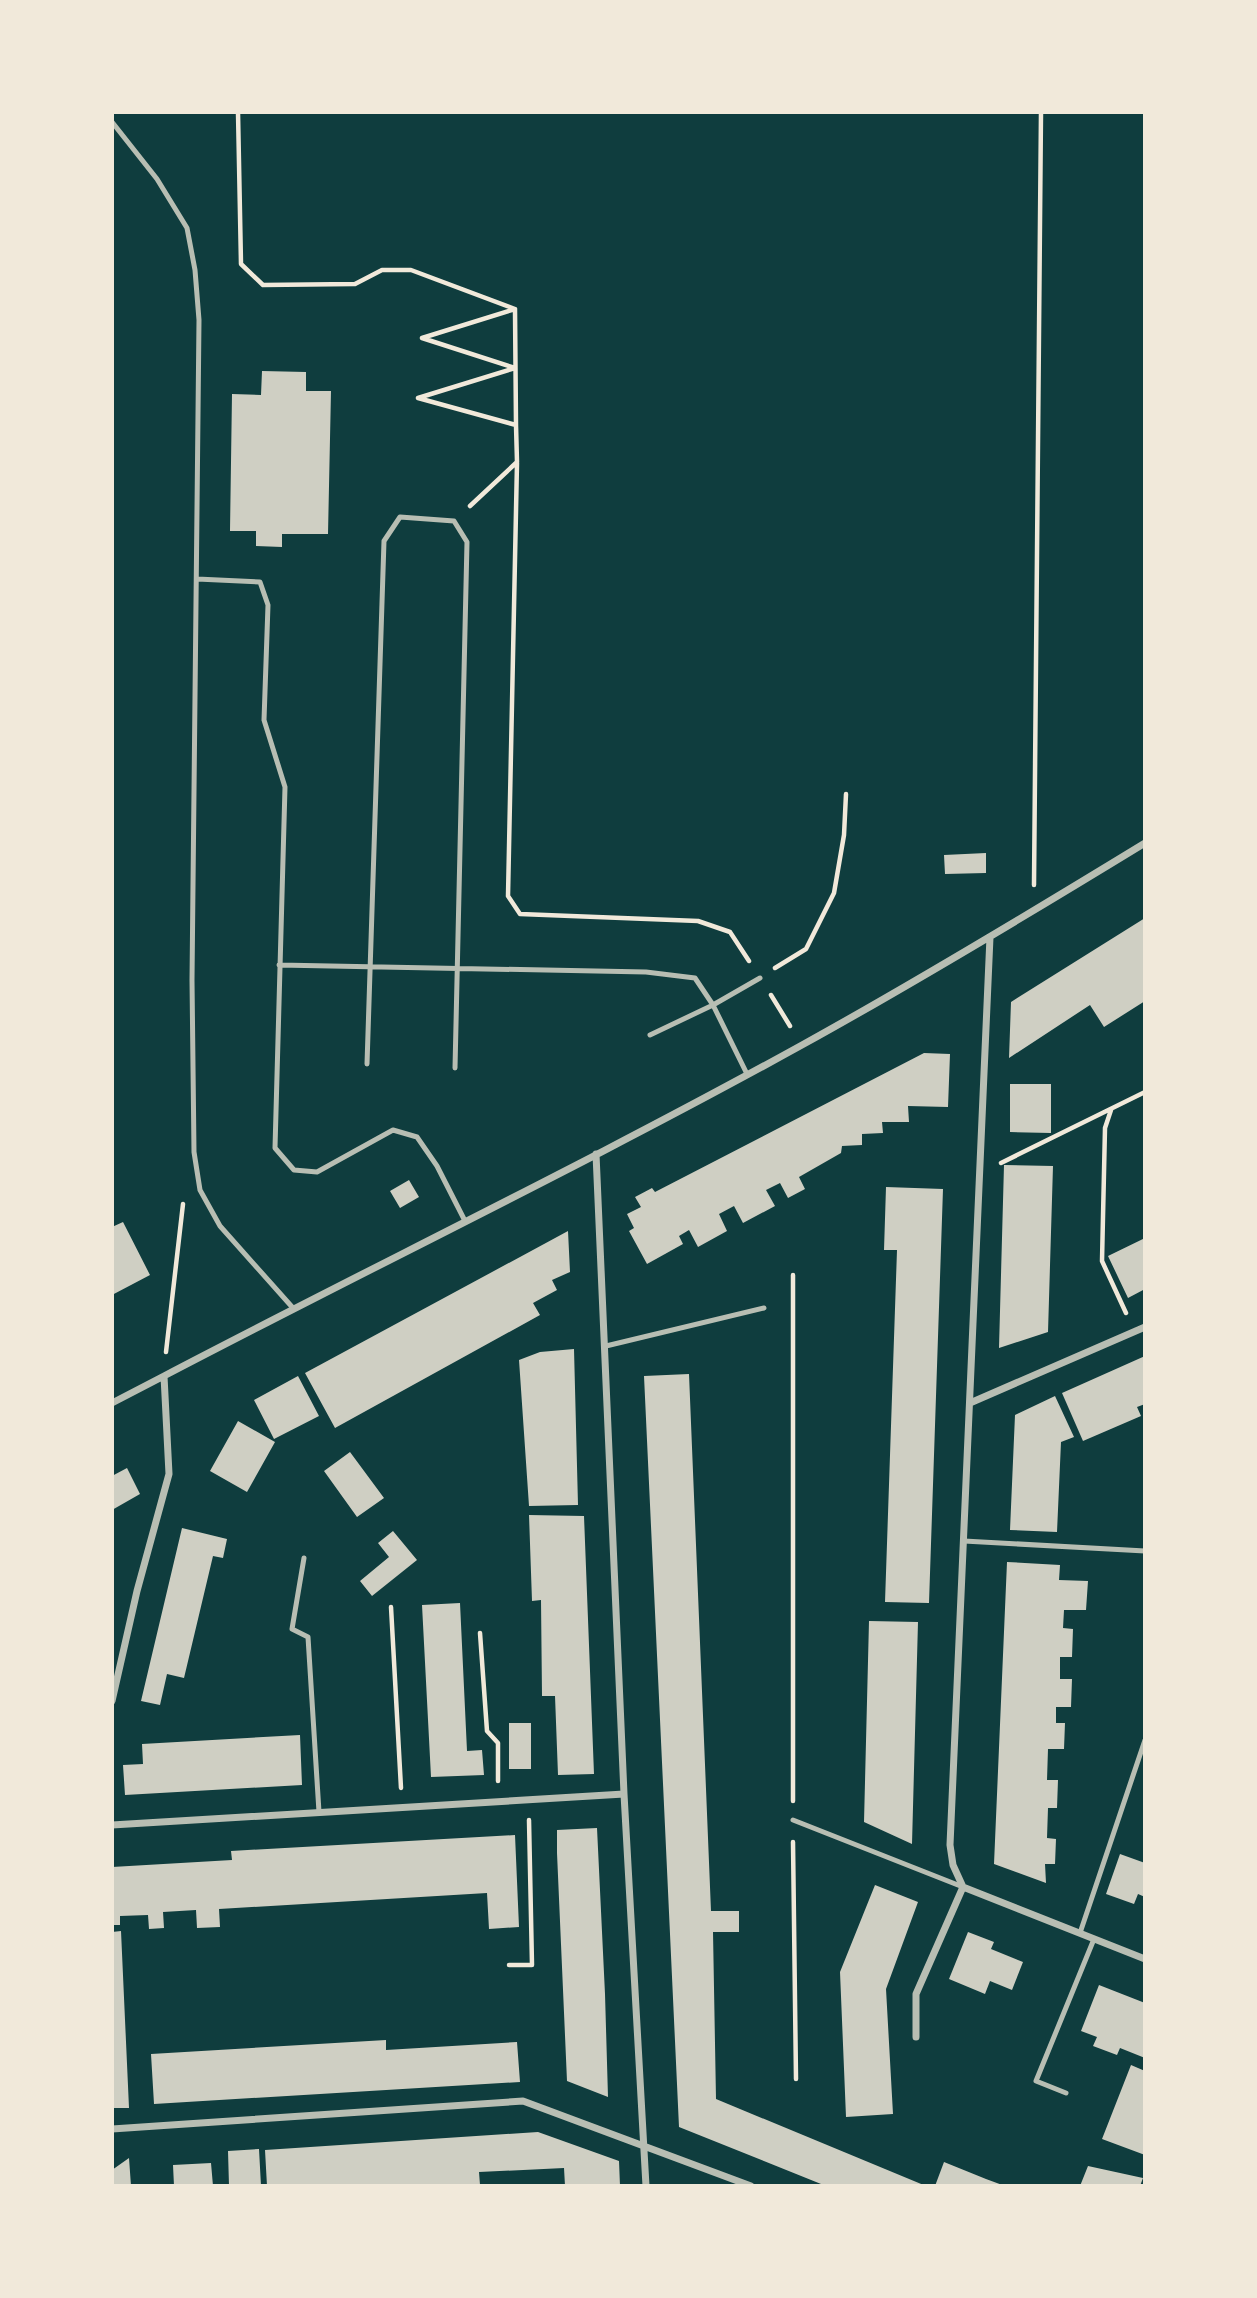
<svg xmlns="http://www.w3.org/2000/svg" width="1257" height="2298" font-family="Signika,sans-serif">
<rect width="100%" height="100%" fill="#0f3d3e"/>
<path fill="#cfcfc3" d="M262,371L306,372V391H331L328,534H282V547L256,546V531H230L232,394L261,395Z
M986,853V873L945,874L944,855Z
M1145,918V1001L1104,1027L1090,1005L1009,1058L1011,1002Z
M924,1053L950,1054L948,1107L908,1106L909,1122H882L883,1133L862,1134V1145L842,1146L841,1153L799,1177L805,1189L788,1198L780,1183L766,1190L775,1206L743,1223L734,1206L719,1214L727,1231L698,1247L689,1230L679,1236L683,1244L647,1264L629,1231L634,1228L627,1214L641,1207L635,1197L652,1188L655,1192Z
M1010,1084H1051V1133L1010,1132Z
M1004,1165L1053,1166L1049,1299L1048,1332L999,1348Z
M409,1180L419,1197L400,1208L390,1191Z
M886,1187L943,1189L929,1603L885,1602L897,1250H884Z
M123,1222L150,1275L112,1295V1227Z
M568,1231L570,1272L552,1280L557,1290L533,1303L540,1315L335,1428L305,1373Z
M1145,1238V1289L1128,1298L1108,1256Z
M574,1349L578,1505L529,1506L519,1360L540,1352Z
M1145,1356V1404L1137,1407L1141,1416L1083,1441L1062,1393Z
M689,1374L711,1911H739V1932H713L716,2099L926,2186H826L679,2127L644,1376Z
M298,1376L319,1416L274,1439L254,1400Z
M1055,1396L1074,1437L1061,1442L1057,1532L1010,1530L1015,1415Z
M238,1421L275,1442L247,1492L210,1471Z
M350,1452L384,1498L357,1517L324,1471Z
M127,1468L140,1494L112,1510V1476Z
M529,1515L584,1516L594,1774L558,1775L555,1696H542L541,1600L532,1601Z
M182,1528L227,1539L223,1558L213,1556L184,1678L167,1674L160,1705L141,1701Z
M393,1531L417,1560L372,1596L360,1581L389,1557L378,1543Z
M1007,1562L1060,1565L1059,1580L1088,1581L1086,1610H1064L1063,1628L1073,1629L1072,1657H1060V1679H1072L1071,1707H1056V1723H1065L1064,1749H1048L1047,1780H1058L1057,1808H1048L1047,1838L1056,1839L1055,1864H1045L1046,1883L994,1864Z
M460,1603L467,1751L482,1750L484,1775L431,1777L422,1605Z
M869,1621L918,1622L912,1844L864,1822Z
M509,1723H531V1769H509Z
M300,1735L302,1785L125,1795L123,1765L143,1764L142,1744Z
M597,1828L605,1994L608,2097L567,2081L557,1853V1830Z
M515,1835L519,1927L489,1929L487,1893L219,1909L220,1927L197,1928L196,1910L163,1912L164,1928L149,1929L148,1915L120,1916V1925H112V1867L232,1860L231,1851Z
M1120,1854L1145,1863V1897L1138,1894L1134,1904L1106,1894Z
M875,1885L918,1902L886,1989L893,2114L846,2117L840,1972Z
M121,1931L129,2108H112V1932Z
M968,1932L994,1942L991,1949L1023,1962L1012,1990L990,1981L985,1994L949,1979Z
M1099,1985L1145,2003V2058L1120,2048L1117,2055L1093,2046L1097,2037L1081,2031Z
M386,2040V2050L517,2042L520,2082L154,2104L151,2054Z
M1131,2065L1145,2071V2155L1102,2139Z
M538,2132L619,2161L620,2186H565L564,2168L479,2172L480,2185L267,2186L265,2150Z
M259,2149L261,2186H229L228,2151Z
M129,2158L131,2186H112V2170Z
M944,2162L986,2179L1005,2186H935Z
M211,2163L213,2186H174L173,2165Z
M1088,2166L1143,2178L1140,2186H1080Z"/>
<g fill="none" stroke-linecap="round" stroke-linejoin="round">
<path stroke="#f1e9da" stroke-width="4.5" d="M238,112L241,264L263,285L355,284L382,270H411L515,309L422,338L515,368L418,398L516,425L517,462L470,506
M515,309L516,425
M517,463L508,896L520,914L698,921L730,932L749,961
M1034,885L1041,112
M775,968L806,949L834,893L844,835L846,794
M771,995L790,1026
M1111,1110L1105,1128L1102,1261L1126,1313
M1001,1163L1145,1092
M166,1352L183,1204
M391,1607L401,1788
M480,1633L487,1731L498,1743V1781
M793,1801V1275
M793,1842L796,2079
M509,1965H532L529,1820"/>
<path stroke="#b8beb3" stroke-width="5" d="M112,122L157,179L187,228L195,270L199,320L192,980L194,1152L200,1190L220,1226L293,1308
M197,579L260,582L268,605L264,720L285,787L275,1148L294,1170L317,1172L393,1130L417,1137L437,1166L465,1221
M279,965L646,972L695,978L713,1005L747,1074
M650,1035L713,1005L760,978
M367,1064L384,541L400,517L454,521L467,542L455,1068
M606,1346L764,1308
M964,1541L1145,1551
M304,1558L292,1629L308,1637L319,1812
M793,1820L963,1887
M1080,1933L1145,1740
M1066,2093L1036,2081L1094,1939"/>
<path stroke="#b8beb3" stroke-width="7" d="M596,1154L624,1794L646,2186
M112,1403L164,1376
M970,1403L1145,1327
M112,1701L137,1591L169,1474L164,1376C376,1265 592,1161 802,1045C918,981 1032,912 1145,843
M112,1825L624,1794
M963,1887L953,1865L950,1845L990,937
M963,1887L1145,1959
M916,2037V1994L963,1887
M112,2129L523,2101L751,2186"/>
</g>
<rect width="1257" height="2298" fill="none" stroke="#f1e9da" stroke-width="228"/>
</svg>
